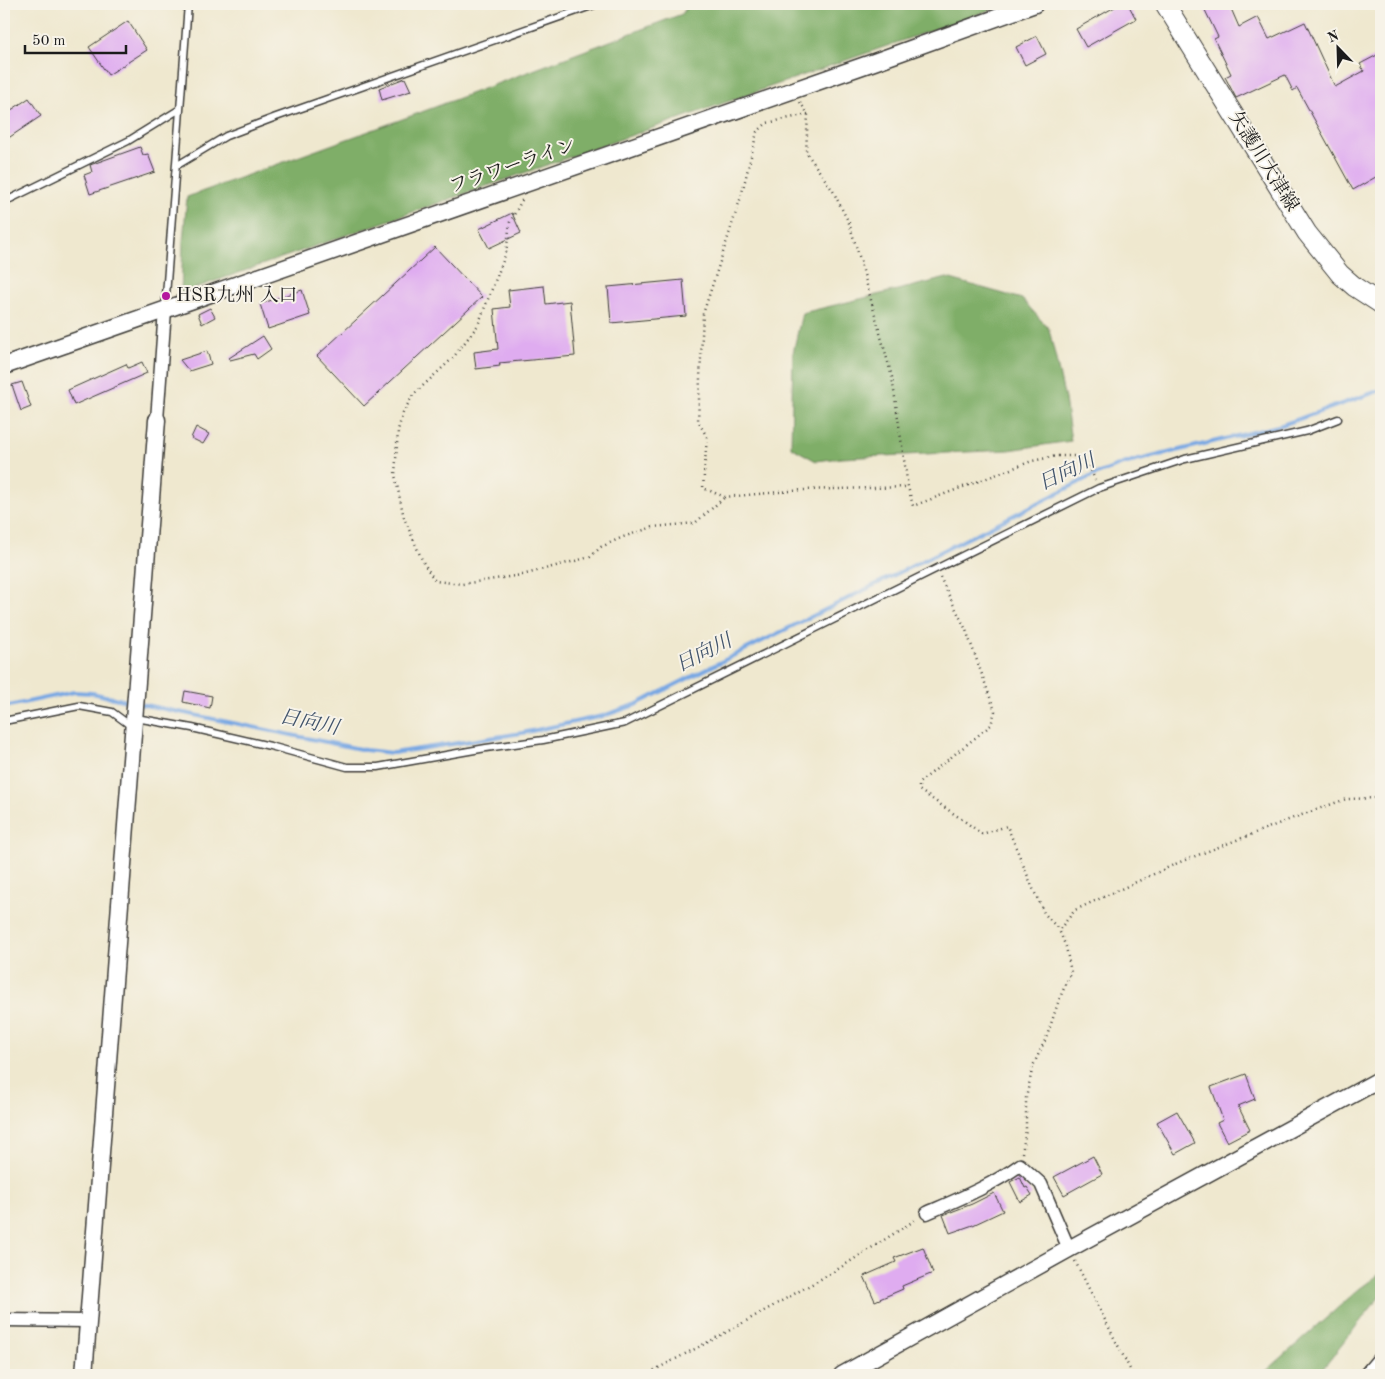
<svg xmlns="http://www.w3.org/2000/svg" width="1385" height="1379" font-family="'Old Standard TT','Noto Serif JP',serif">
<rect width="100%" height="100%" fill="#f7f3e8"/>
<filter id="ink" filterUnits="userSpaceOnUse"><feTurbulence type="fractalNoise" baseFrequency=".02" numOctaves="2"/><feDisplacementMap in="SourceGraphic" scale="10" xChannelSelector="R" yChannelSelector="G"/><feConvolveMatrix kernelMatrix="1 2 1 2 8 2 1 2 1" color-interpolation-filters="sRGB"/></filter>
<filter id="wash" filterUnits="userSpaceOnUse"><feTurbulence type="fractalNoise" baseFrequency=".0096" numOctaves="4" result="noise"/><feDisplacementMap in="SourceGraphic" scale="20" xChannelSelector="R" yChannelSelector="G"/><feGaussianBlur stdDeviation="1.12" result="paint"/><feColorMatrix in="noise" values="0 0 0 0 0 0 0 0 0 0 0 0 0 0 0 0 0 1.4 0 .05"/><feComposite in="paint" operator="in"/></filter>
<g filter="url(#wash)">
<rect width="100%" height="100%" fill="#efe8cf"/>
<path fill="#7fae67" stroke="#4e6542" d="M689,4H1007L181,293L183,241L187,197L419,113L682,14Z
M947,278L1022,299L1049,329L1065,399L1071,441L1009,450L841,458L816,461L791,447L793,353L802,313Z
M1381,1273V1295L1318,1375H1259L1264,1373L1359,1289Z"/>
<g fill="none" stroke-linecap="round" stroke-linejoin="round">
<path stroke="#79a8e3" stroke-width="4" d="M140,704L365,750L393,753L522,733L603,716L635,705L1092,476L1123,464L1282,425L1381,390
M4,707L74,692L92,693L131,702"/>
</g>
<g id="blocks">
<path fill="#dfacf0" d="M1120,4H1128L1136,19L1086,47L1076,29Z
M1202,4H1229L1239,27L1258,17L1269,39L1305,22L1335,87L1364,71L1360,64L1381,53V174L1353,190L1297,88L1293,91L1285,75L1236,98L1225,77L1231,74L1214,39L1218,37Z
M128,21L147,50L108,75L89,47Z
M1037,36L1046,54L1025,65L1016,47Z
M405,78L411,91L382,100L379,88Z
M29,98L41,116L4,141V115Z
M140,147L143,155L148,154L155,172L90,194L84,175L92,172L90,165Z
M512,213L521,233L489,248L479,229Z
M435,247L482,297L364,406L317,356Z
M683,280L686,316L611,323L608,287Z
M544,286L546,304L570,301L575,356L499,363L500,366L476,369L474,352L498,349L494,309L510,307L508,290Z
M302,290L310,315L268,329L260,304Z
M210,308L215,317L202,324L198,314Z
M263,336L271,349L257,359L254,354L230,360L229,358Z
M207,351L211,364L189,371L180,360Z
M142,362L147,373L74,405L68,390L126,364L128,368Z
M22,382L31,407L21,411L12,385Z
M196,427L209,434L203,444L191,438Z
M185,691L212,696L210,708L183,702Z
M1246,1074L1255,1099L1238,1106L1250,1130L1227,1142L1217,1123L1223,1120L1211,1087Z
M1177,1111L1195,1143L1175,1154L1157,1122Z
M1093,1156L1102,1174L1064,1195L1054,1177Z
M1020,1177L1025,1188L1027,1187L1032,1195L1020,1202L1010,1182Z
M994,1193L1003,1211L973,1225L950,1233L943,1215L972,1204Z
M923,1247L933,1273L902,1286L903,1289L875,1301L864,1276L896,1262L894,1258Z"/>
</g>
</g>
<g filter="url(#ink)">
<use href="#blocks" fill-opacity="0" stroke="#3c3b37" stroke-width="1"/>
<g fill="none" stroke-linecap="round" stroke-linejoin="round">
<defs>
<path id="service" d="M176,166L226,136L276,117L597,4
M4,202L128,141L180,109
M165,309L188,4
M136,718L192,728L270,746L347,767H378L486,748L543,740L625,723L1099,488L1185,459L1307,431L1338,419
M4,721L79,706L112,712L131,726"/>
<path id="minor" d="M157,420L165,310
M927,1213C959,1199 991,1186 1020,1165L1041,1184L1069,1249
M4,1320L87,1321
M1365,1375L1381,1356"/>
<path id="tertiary" d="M4,366L874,62L1035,4
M84,1375L157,420
M842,1375L1069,1249L1381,1079"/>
<path id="secondary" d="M1165,4L1307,233L1340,274L1355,287L1381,304"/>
</defs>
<use href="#service" stroke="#3c3b37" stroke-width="9"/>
<use href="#minor" stroke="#3c3b37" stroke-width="15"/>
<use href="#tertiary" stroke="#3c3b37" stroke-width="19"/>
<use href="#secondary" stroke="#3c3b37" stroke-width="21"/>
<path stroke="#3c3b37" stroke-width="2.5" stroke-dasharray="1 4" stroke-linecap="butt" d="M800,102L808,114L806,152L833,191L849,223L859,256L892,377L908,487L913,506L1032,461L1056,456H1077L1089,465L1095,480
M808,114L767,123L757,132L741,197L703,314L698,421L707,437L703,488L725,497L802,490L908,487
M522,200L510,222L506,253L478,325L453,358L413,395L403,413L398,430L395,475L404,518L423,562L435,581L462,584L522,575L590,557L601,547L623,537L653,527L695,523L725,497
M940,577L966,630L995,711L991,725L919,783V790L963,820L982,834L1007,826L1034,891L1044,913L1059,930
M1022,1153L1026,1130V1098L1033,1066L1047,1036L1059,1000L1071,972L1066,947L1059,930L1075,910L1180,862L1296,817L1346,799L1381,798
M1075,1261L1133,1375
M645,1375L714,1339L835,1271L917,1219
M1343,1375L1353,1371"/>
<use href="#service" stroke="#fff" stroke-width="6"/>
<use href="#minor" stroke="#fff" stroke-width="12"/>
<use href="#tertiary" stroke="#fff" stroke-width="16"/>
<use href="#secondary" stroke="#fff" stroke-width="19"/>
</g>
</g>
<circle fill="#b5179e" stroke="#f7f3e8" stroke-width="2" cx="166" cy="296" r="5"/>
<g text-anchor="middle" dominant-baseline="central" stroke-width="4" stroke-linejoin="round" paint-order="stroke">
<g font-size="19" fill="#1c1c1c" stroke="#f7f3e8">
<text transform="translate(1263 162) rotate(58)">矢護川大津線</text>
<text transform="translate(513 167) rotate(-19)">フラワーライン</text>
</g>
<g font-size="19" fill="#1c1c1c" stroke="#f7f3e8" text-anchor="start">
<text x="176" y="296">HSR九州 入口</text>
</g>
<g font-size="20" font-style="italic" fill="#41546c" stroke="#f7f3e8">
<text transform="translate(1067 473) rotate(-25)">日向川</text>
<text transform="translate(704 654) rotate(-27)">日向川</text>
<text transform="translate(309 723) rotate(12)">日向川</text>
</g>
</g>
<rect width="1385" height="1379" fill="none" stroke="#f7f3e8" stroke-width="20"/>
<g transform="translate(1338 48) rotate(337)" stroke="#f7f3e8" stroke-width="4" paint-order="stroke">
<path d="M0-4L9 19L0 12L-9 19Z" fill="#1c1c1c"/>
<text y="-8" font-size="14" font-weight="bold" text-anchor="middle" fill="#1c1c1c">N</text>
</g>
<path d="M25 45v8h101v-8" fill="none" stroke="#1c1c1c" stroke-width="2.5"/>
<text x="32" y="45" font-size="15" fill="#1c1c1c" stroke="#f7f3e8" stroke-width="4" paint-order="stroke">50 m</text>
</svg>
